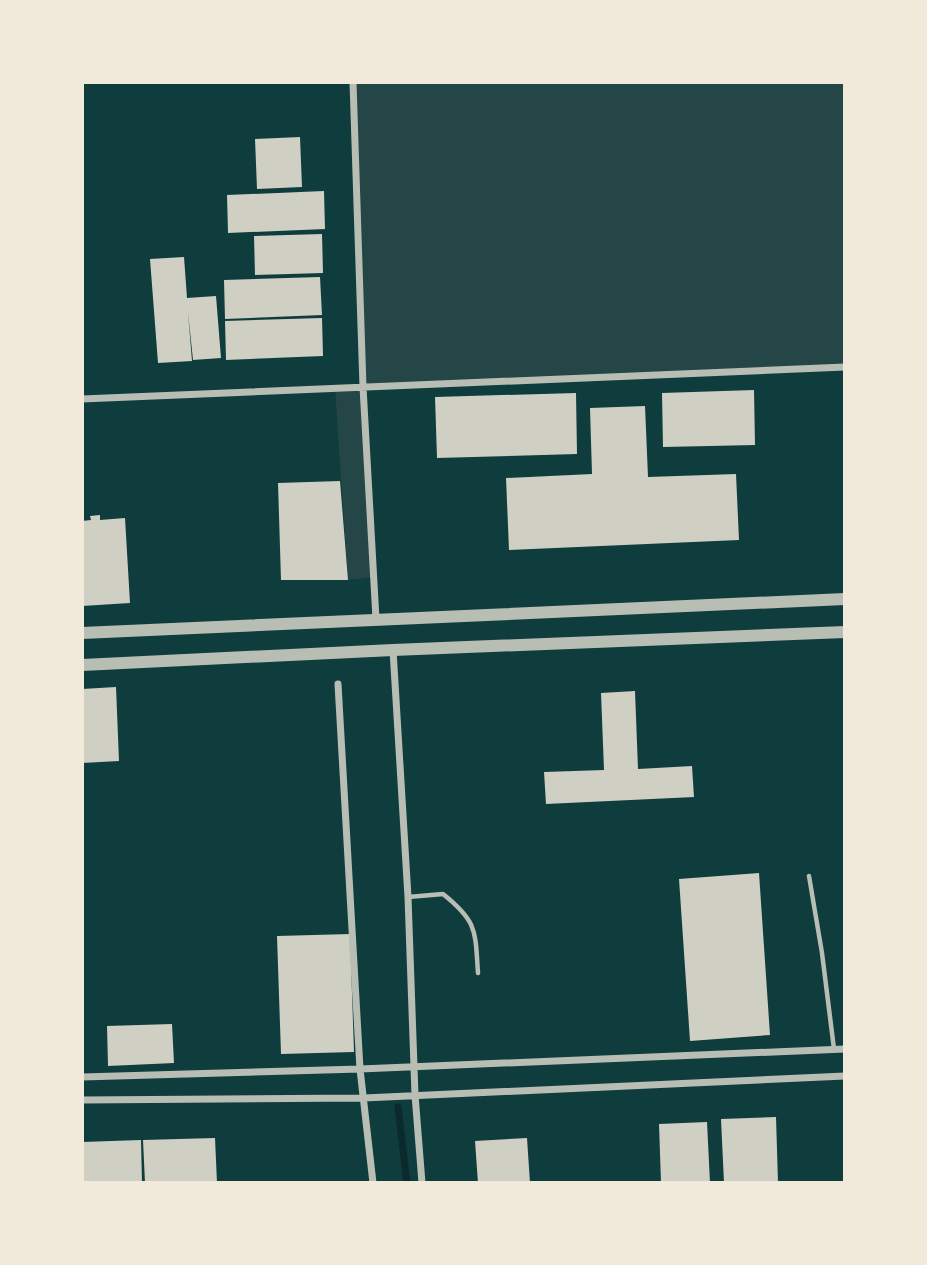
<svg xmlns="http://www.w3.org/2000/svg" width="927" height="1265" font-family="'Alegreya Sans',sans-serif">
<rect width="100%" height="100%" fill="#0f3d3e"/>
<path fill="#244646" d="M353,82H845V367L364,387L374,577L348,580L335,388L363,387Z"/>
<g fill="none" stroke-linecap="round" stroke-linejoin="round">
<path stroke="#0a2a2b" stroke-width="7" d="M398,1107L407,1183"/>
</g>
<path fill="#cfcfc3" d="M300,137L302,187L257,189L255,139Z
M324,191L325,229L228,233L227,195Z
M322,234L323,273L255,275L254,236Z
M184,257L187,298L216,296L221,358L193,360L188,312L192,361L158,363L150,259Z
M320,277L322,315L225,319L224,280Z
M322,318L323,356L226,360L225,321Z
M754,390L755,445L663,447L662,393Z
M576,393L577,454L437,458L435,397Z
M645,406L648,477L736,474L739,540L509,550L506,478L592,474L590,408Z
M340,481L348,580H281L278,483Z
M100,515V520L125,518L130,603L82,606V521L91,520L90,516Z
M116,687L119,761L82,763V689Z
M635,691L638,769L692,766L694,797L546,804L544,772L604,770L601,693Z
M759,873L770,1035L690,1041L679,879Z
M350,934L354,1052L281,1054L277,936Z
M172,1024L174,1063L108,1066L107,1026Z
M776,1117L778,1183H724L721,1119Z
M707,1122L710,1183H661L659,1124Z
M215,1138L217,1183H145L143,1140Z
M527,1138L530,1183H478L475,1141Z
M141,1140L142,1183H82V1142Z"/>
<g fill="none" stroke-linecap="round" stroke-linejoin="round">
<path stroke="#b8beb3" stroke-width="4.5" d="M809,876L822,953L834,1049
M408,897L443,894C478,922 475,931 478,973"/>
<path stroke="#b8beb3" stroke-width="7" d="M353,82L363,387L376,619
M82,399L845,367
M393,650L408,897L415,1095L422,1183
M338,684L360,1069L373,1183
M82,1077L360,1069L845,1049
M82,1100L364,1098L845,1076"/>
<path stroke="#b8beb3" stroke-width="12" d="M82,633L845,599
M82,665L393,650L845,632"/>
</g>
<rect width="927" height="1265" fill="none" stroke="#f1e9da" stroke-width="168"/>
</svg>
